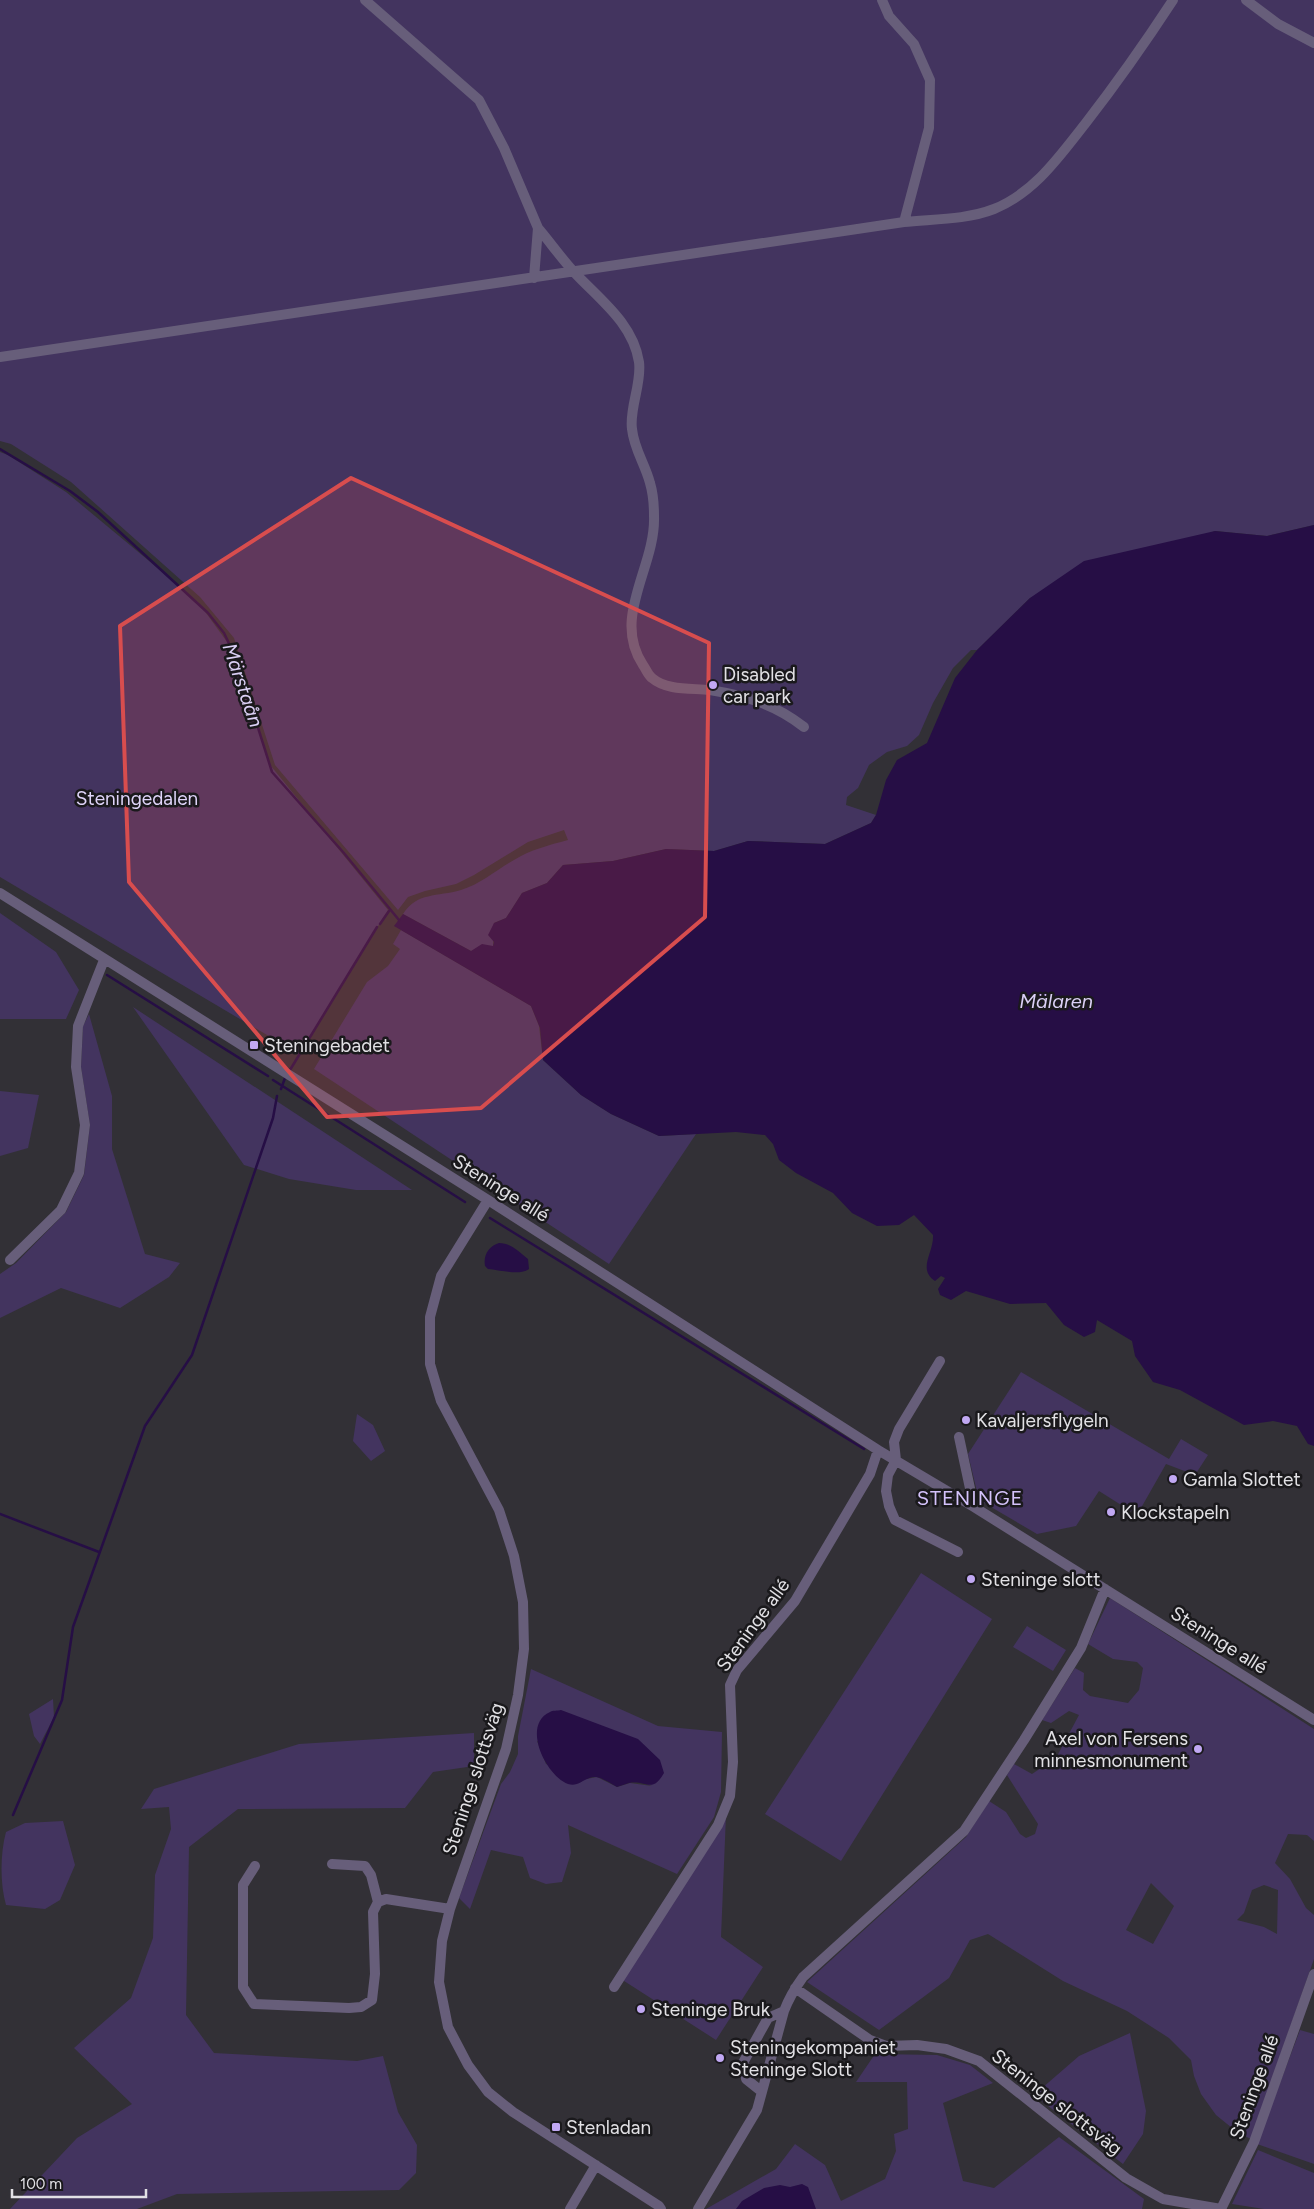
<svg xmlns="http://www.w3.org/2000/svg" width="1314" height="2209" font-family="Figtree,sans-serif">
<rect width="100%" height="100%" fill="#323036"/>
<path fill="#43345f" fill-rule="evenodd" d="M0,0H1314V525L1267,536L1215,531L1030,598L977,650H971L953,668L933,703L919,735L907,746L887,752L869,765L858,788L847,797L846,805L876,815L871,823L825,844L748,841L714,851L666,849L613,861L563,865L547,883L522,893L506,918L494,923L493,946L471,951L403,914C417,892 437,897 461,890C481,884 496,870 514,860C530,850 549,845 568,840L564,830L528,842L474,875L456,884L425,891L408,897L398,910L275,765L234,638L200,597L71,482L11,444L0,441Z
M0,452L8,455L66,492L160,570L201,606L230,646L271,766L388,910L299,1054L0,877Z
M0,913L56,952L79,990L66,1019H0Z
M401,930L531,1006L539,1026L543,1060L581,1095L611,1114L659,1136L696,1134L609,1264L314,1069L367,982L388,966L400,949L393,944Z
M133,1007L412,1190H356L289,1179L244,1165Z
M89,1014L112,1096V1149L145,1254L180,1263L169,1277L120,1308L61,1288L0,1318V1274L16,1263L66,1212L84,1175L90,1125L81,1067L83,1026Z
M0,1091L39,1095L28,1148L0,1156Z
M1021,1372L1169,1459L1181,1439L1208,1455L1195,1475L1166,1464L1137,1515L1099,1491L1076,1526L1037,1534L979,1500L968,1454Z
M357,1414L373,1425L385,1451L371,1461L353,1441Z
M921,1573L992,1619L841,1861L765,1814Z
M1110,1598L1314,1729V1841L1307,1835L1288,1834L1275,1863L1290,1879L1306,1908L1314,1915V1959L1251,2139L1237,2132L1216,2115L1201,2094L1194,2076L1191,2060L1169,2038L1127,2011L1063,1981L988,1934L970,1940L949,1978L879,2030L807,1982L966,1837L989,1801L1006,1812L1020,1834L1026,1838L1035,1834L1038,1824L1007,1775L1014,1764L1032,1774L1056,1758L1079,1715L1069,1711L1051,1723L1042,1720L1075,1668L1084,1673L1083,1690L1090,1696L1128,1703L1139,1690L1143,1668L1137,1662L1113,1659L1088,1644ZM1151,1883L1174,1906L1153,1944L1126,1930ZM1264,1885L1278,1890L1277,1934L1264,1927L1237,1920L1244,1913L1252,1890Z
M1027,1626L1066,1650L1053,1671L1013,1647Z
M531,1669L658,1726L722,1732L721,1792L714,1817L677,1874L568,1825L571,1853L562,1882L546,1884L530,1878L523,1857L491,1850L470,1909L459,1898L501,1784L510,1772L518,1754V1736ZM537,1741L652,1786L630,1783L617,1787L597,1777L586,1779L546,1764Z
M53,1699L54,1717L40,1744L34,1736L29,1714Z
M474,1733V1766L433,1772L405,1808L238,1809L189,1847L186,2015L214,2053L357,2061L383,2056L398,2112L417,2145L416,2173L399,2190L177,2194L137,2209H10L77,2138L132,2104L74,2048L131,1998L153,1938L155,1875L171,1829L169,1807L141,1809L154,1789L299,1744Z
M726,1815L721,1937L763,1967L716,2040L621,1979Z
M63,1821L75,1865L60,1900L45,1909L6,1905C0,1884 0,1854 6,1832L25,1823Z
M1300,2030L1314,2034V2164L1257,2144Z
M1130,2033L1146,2111L1143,2134L1123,2164L1034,2095L1079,2056Z
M875,2054L937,2055L970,2065L993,2083L943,2103L963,2181L994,2188L1059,2137L1144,2199L1142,2209H706L776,2169L795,2144L825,2165L841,2201L885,2179L896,2151L894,2134L908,2129L907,2082H856Z
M1258,2150L1314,2173V2209H1264L1232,2204Z"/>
<path fill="#260e45" d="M1314,525V1446L1308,1444L1297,1426L1273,1421L1244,1425L1180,1390L1153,1382L1135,1356L1132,1341L1097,1320L1095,1332L1084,1337L1064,1325L1046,1303L1010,1304L966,1291L951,1300L940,1295L938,1289L945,1278L941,1276L935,1281C917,1269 934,1253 933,1235L914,1215L899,1225L877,1226L852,1213L833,1193L796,1173L779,1160L773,1144L765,1135L736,1132L659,1136L611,1114L581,1095L543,1060L540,1028L531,1006L394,926L403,914L471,951L482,944L493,946L494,942L488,935L494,923L506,918L522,893L547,883L563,865L613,861L666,849L714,851L748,841L825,844L871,823L876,815L886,780L897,760L927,743L955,678L977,650L1030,598L1084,561L1215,531L1267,536Z
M499,1243C511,1243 519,1252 528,1259L529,1269C520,1276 500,1270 488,1269L485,1266C483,1255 489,1246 499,1243Z
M561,1710L638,1739L660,1760L664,1773C652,1794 647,1780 629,1783C625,1784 621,1786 617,1787C611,1784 603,1778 596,1777C585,1776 579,1788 568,1784C546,1776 521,1725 550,1712C552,1710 558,1711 561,1710Z
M802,2184L808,2187L816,2209H736L742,2201L764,2188L780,2185L790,2187Z"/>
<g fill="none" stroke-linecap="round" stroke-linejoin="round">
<path stroke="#260e45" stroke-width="2.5" d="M0,449L70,491L98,512L208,613L224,633L236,658L272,772L343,852L399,920
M380,924L389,911
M107,975L268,1076
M290,1070L377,927
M273,1080L465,1202
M281,1089L285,1078
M490,1218L864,1449
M0,1514L99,1552
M13,1815L62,1700L73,1627L145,1426L192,1355L273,1118L277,1096"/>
<path stroke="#675e7a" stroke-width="10" d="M365,0L479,100L504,148L538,228L534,278
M882,0L889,16L914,44L930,80L929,128L904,222
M1246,0L1278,24L1314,43
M538,228C550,242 561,258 574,272C599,299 633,323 639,362C642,383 629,409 632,429C634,449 645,464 650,483C653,493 654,506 654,516C656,567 611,617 643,665C646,669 648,675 652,678C667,691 692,688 710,690C746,696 775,704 804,727
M0,357L904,222C933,219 966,220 994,209C1034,193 1059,157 1085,124C1116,84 1145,43 1173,0
M0,893L488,1200L878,1450L870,1474L795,1601L737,1670L730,1685L733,1762L730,1796L718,1825L614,1987
M488,1200L441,1276L430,1317V1364L441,1401L499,1510L514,1556L523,1602L524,1649L518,1695L506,1749L450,1909L442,1941L439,1982L448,2027L468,2065L488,2092L513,2112L659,2206L661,2209
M10,1260L61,1210L79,1173L85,1125L76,1067L78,1026L104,960
M940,1361L899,1429L894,1442L896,1460L888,1475L886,1491L889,1506L895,1520L958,1552
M959,1437L974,1507
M878,1450L974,1507L1314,1720
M332,1864L365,1866L371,1875L378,1902
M255,1866L243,1885V1987L254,2004L349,2008L361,2007L372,2000L375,1974L373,1912L378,1902L386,1899L450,1909
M795,1988L870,2040L886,2046L917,2045L946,2049L979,2061L1126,2178L1163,2199L1221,2209
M761,2091L746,2079L744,2061L768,2018L784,2011
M570,2209L596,2165
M698,2209L757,2110L784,2011C789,1998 795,1988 803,1977L964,1831L1024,1740L1081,1648L1105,1589
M1221,2209L1254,2142L1314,1974"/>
</g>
<path fill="#d84d4e" fill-opacity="0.2" stroke="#d84d4e" stroke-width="4" stroke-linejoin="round" d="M351,478L709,643L705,917L481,1108L327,1117L129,882L120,626Z"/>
<g fill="#c1a8f3" stroke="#1a191c" stroke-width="2">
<circle cx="713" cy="685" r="5"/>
<rect x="249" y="1040" width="10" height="10" rx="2.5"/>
<circle cx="966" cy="1420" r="5"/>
<circle cx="1173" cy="1479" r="5"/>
<circle cx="1111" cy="1512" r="5"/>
<circle cx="971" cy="1579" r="5"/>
<circle cx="1198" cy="1749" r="5"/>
<circle cx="641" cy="2009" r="5"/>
<circle cx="720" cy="2058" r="5"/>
<rect x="551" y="2122" width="10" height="10" rx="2.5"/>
</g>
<g text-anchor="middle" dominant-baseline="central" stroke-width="5" stroke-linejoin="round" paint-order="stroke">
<g font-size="19" fill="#e2e1e5" stroke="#1a191c" text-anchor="start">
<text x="723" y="674">Disabled<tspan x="723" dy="22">car park</tspan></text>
<text x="264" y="1045">Steningebadet</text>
<text x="976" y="1420">Kavaljersflygeln</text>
<text x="1183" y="1479">Gamla Slottet</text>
<text x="1121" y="1512">Klockstapeln</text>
<text x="981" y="1579">Steninge slott</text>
<text x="1188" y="1738" text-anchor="end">Axel von Fersens<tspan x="1188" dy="22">minnesmonument</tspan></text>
<text x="651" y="2009">Steninge Bruk</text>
<text x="730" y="2047">Steningekompaniet<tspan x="730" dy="22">Steninge Slott</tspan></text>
<text x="566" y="2127">Stenladan</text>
</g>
<g font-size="19" fill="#dfd4f9" stroke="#1a191c">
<text x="137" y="798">Steningedalen</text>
</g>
<g font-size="19" fill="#e2e1e5" stroke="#1a191c">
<text transform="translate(501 1188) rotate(32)">Steninge allé</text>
<text transform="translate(753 1625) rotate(-54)">Steninge allé</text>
<text transform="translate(1219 1640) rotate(32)">Steninge allé</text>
<text transform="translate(473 1779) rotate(-72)">Steninge slottsväg</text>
<text transform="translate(1254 2087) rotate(-70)">Steninge allé</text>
<text transform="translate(1057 2102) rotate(38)">Steninge slottsväg</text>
</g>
<g font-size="20" font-style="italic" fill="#dbd0f5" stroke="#1a191c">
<text transform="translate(243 685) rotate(71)">Märstaån</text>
<text x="1056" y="1001">Mälaren</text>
</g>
<g font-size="20" letter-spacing="1" fill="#d4c2fb" stroke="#1a191c">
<text x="970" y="1498">STENINGE</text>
</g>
</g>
<path d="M12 2189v8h134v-8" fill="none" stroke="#e2e1e5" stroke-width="2.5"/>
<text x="20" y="2189" font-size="15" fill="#e2e1e5" stroke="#1a191c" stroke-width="4" paint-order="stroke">100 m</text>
</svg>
